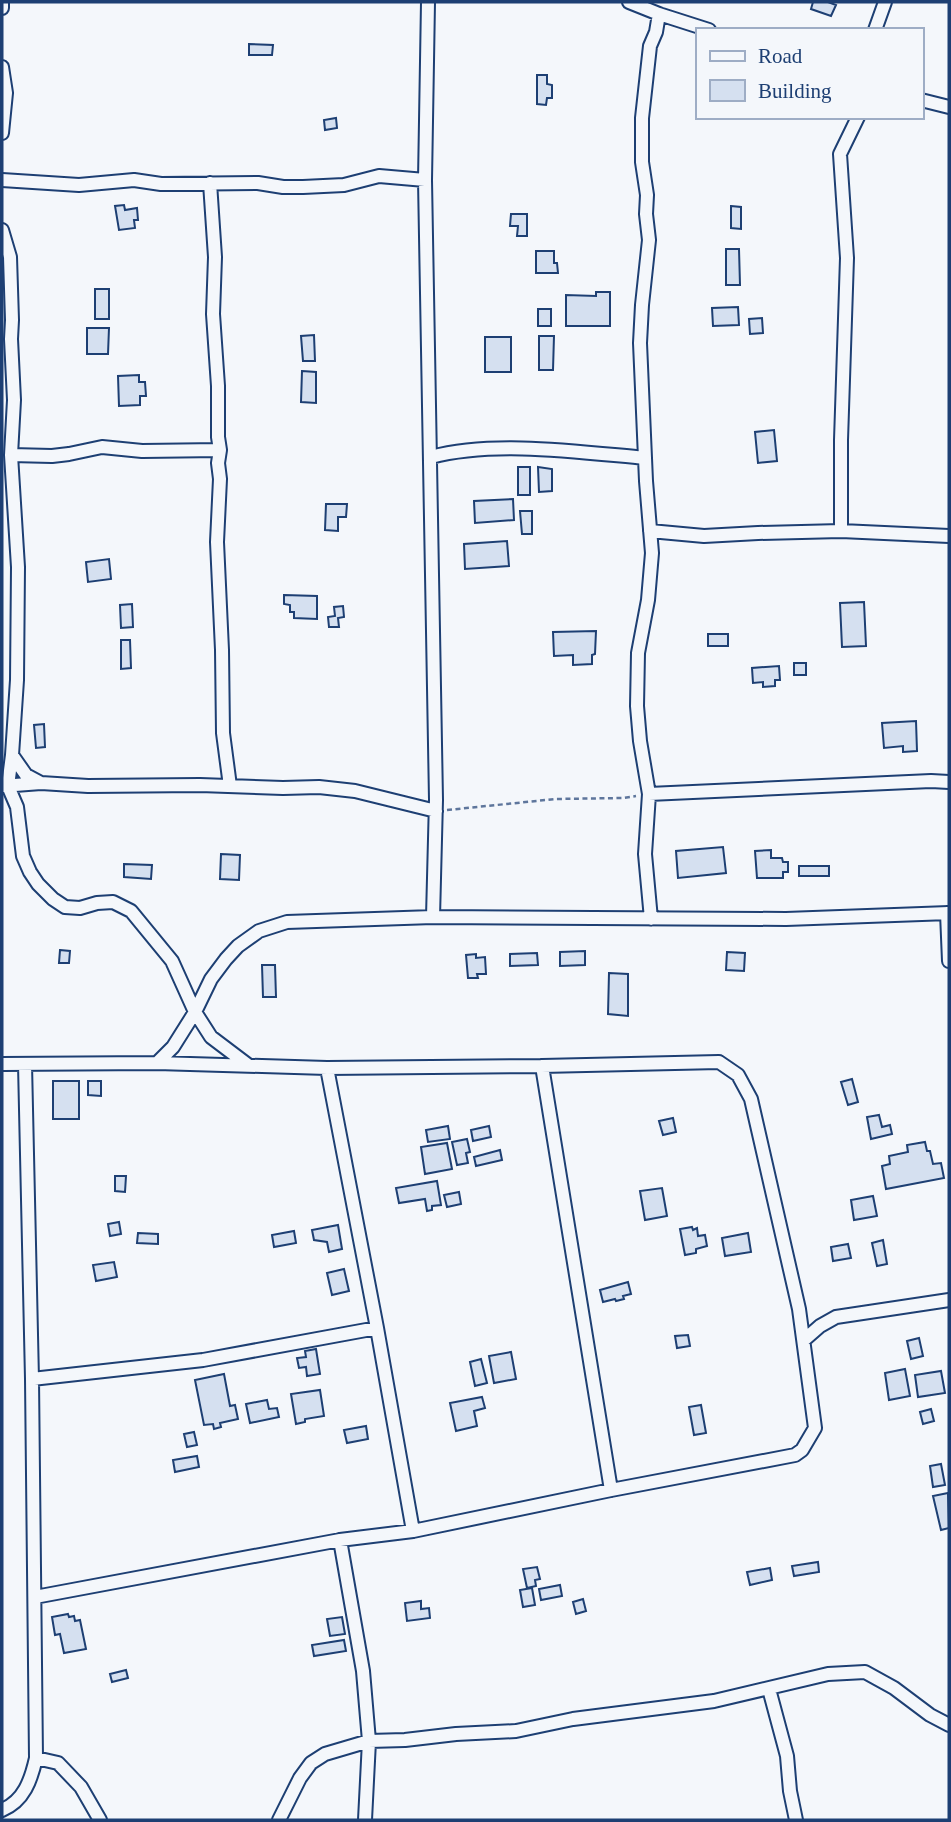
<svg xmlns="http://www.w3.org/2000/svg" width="951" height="1822" font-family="Georgia,serif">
<rect width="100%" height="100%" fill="#f4f7fb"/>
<path fill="#d5e0f0" stroke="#1d3f73" stroke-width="2" d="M813,2H828L836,5L831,16L811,9Z
M249,44L273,45L272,55H249Z
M537,75H547V84L552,85V98H547L546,105L537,104Z
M336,118L337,128L325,130L324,120Z
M124,205L125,210L137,208L138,220H134L135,228L119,230L115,206Z
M731,206L741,207V229L731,228Z
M511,214H527V236H517L518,226H510Z
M726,249H739L740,285H726Z
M536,251H554V263H557L558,273H536Z
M95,289H109V319H95Z
M596,292H610V326H566V295L596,296Z
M738,307L739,325L713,326L712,308Z
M538,309H551V326H538Z
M762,318L763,333L750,334L749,319Z
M87,328H109L108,354H87Z
M314,335L315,361H303L301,336Z
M539,336H554L553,370H539Z
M485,337H511V372H485Z
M302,371L316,372V403L301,402Z
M139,375V382H145L146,396H140V405L119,406L118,376Z
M774,430L777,461L758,463L755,432Z
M518,467H530V495H518Z
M538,467L552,469V491L539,492Z
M513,499L514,520L475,523L474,501Z
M326,504H347L346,517H338V531L325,530Z
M520,511H532V534H522Z
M507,541L509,566L465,569L464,544Z
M109,559L111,579L88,582L86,562Z
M284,595L317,596V619L294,618V612H290V605L284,604Z
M864,602L866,646L842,647L840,603Z
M132,604L133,627L121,628L120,605Z
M343,606L344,617L338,618L339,627H329L328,617L335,616L334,607Z
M596,631L595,654L592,655V664L573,665V655L554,656L553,632Z
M708,634H728V646H708Z
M121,640H130L131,668L121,669Z
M794,663H806V675H794Z
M779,666L780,680H775V686L763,687V682L753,683L752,668Z
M916,721L917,751L903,752V746L884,748L882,723Z
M44,724L45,747L36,748L34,725Z
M723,847L726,873L678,878L676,851Z
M771,850V858H782L783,862H788V872H783V878H757L755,851Z
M221,854L240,855L239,880L220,879Z
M124,864L152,865L151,879L124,877Z
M799,866H829V876H799Z
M60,950L70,951L69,963H59Z
M585,951V965L560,966V952Z
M727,952L745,953L744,971L726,970Z
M537,953L538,965L510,966V954Z
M476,954V958L485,957L486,974H477L478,978H468L466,955Z
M262,965H275L276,997H263Z
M609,973L628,974V1016L608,1014Z
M852,1079L858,1102L848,1105L841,1082Z
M53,1081H79V1119H53Z
M88,1081H101V1096L88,1095Z
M879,1115L882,1127L890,1125L892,1134L871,1139L867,1117Z
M673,1118L676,1132L663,1135L659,1121Z
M448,1126L450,1139L428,1142L426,1130Z
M489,1126L491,1137L473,1141L471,1130Z
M467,1139L470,1152L466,1153L468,1163L457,1165L452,1142Z
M925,1142L927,1151H930L933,1164L941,1163L944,1178L886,1189L882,1166L890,1164L889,1156L908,1152L907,1145Z
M447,1143L452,1169L425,1174L421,1147Z
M500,1150L502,1160L476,1166L474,1157Z
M115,1176H126L125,1192L115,1191Z
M437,1181L441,1205L432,1206V1210L427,1211L425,1199L399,1203L396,1188Z
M662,1188L667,1216L645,1220L640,1191Z
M459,1192L461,1204L447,1207L444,1195Z
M873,1196L877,1216L854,1220L851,1200Z
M119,1222L121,1234L110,1236L108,1224Z
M338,1225L342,1249L329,1252L327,1242L314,1240L312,1230Z
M692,1227L693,1230L697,1228L698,1236L705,1235L707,1246L696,1249V1253L685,1255L680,1229Z
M294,1231L296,1243L274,1247L272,1235Z
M138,1233L158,1234V1244L137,1243Z
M748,1233L751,1252L725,1256L722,1238Z
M883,1240L887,1264L877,1266L872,1243Z
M848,1244L851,1258L833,1261L831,1247Z
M114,1262L117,1277L96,1281L93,1265Z
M344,1269L349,1291L332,1295L327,1273Z
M628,1282L631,1294L623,1296L624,1299L616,1301L615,1299L603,1302L600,1290Z
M688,1335L690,1346L677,1348L675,1336Z
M919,1338L923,1356L911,1359L907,1341Z
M316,1349L320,1374L307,1376L306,1367L299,1368L297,1358L306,1357L305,1351Z
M511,1352L516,1379L494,1383L489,1356Z
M481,1359L487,1383L475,1386L470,1362Z
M905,1369L910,1396L889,1400L885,1373Z
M941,1371L945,1393L918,1397L915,1375Z
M224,1374L230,1406L235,1405L238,1419L220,1423L221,1427L214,1429L213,1424L204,1425L195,1380Z
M320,1390L324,1416L305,1419V1422L296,1424L291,1394Z
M482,1397L485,1408L474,1411L477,1426L456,1431L450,1403Z
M267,1400L269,1409L277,1408L279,1417L250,1423L246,1404Z
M701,1405L706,1433L694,1435L689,1407Z
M931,1409L934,1421L923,1424L920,1412Z
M366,1426L368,1439L347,1443L344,1430Z
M194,1432L197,1445L187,1447L184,1434Z
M197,1456L199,1467L175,1472L173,1460Z
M941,1464L945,1485L933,1487L930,1466Z
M948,1493L949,1528L941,1530L933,1496Z
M818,1562L819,1572L794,1576L792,1566Z
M537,1567L540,1579L535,1580L536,1586L527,1588L523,1569Z
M770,1568L772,1580L750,1585L747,1572Z
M560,1585L562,1596L541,1600L539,1589Z
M532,1588L535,1605L523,1607L520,1590Z
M583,1599L586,1611L576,1614L573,1602Z
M421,1601V1609L429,1608L430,1618L407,1621L405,1603Z
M68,1614L69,1617L74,1616L75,1621L80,1620L86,1649L64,1653L60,1634L55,1635L52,1617Z
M342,1617L345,1634L330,1636L327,1619Z
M344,1640L346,1651L314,1656L312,1645Z
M126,1670L128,1678L112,1682L110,1674Z"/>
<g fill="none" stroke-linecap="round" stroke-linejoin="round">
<defs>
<path id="minor" d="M428,2L425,180L436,800L433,917
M629,2L659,14L709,30
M2,8V2
M875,30L885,2
M2,67L6,93L2,133
M921,100L949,107
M2,180L79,185L134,180L161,184L258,183L283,187H303L344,185L379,176L425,180
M210,183L215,257L213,314L218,386V437L220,450L218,463L220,479L217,542L222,650L223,733L230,786
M2,230L10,257L12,320L11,339L14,400L11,455L18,567L17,680L12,755L8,786L17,807L23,856L30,872L38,884L53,899L65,907L80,908L97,903L113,902L131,911L172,961L195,1012L211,1037L248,1065
M11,455L52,456L69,454L102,447L142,451L220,450
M431,457C495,440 579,452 645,458
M650,531L704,536L758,533L841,531L949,536
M841,531V440L847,258L840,154L858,117
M12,755L26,775L41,783
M2,786L41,783L88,786L200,785L283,788L319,787L355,791L436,811
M649,794L931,781L949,782
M947,913L949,961
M651,919L645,854L649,794L640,741L637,706L638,653L648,600L652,553L646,481L640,343L642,305L649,240L646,214L647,195L642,162V118L650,46L656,32L659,14
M157,1063L173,1047L195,1012L211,979L226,959L238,946L259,931L287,922L433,917L786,919L949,913
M2,1064L157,1063L327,1068L542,1066L719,1062L738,1075L751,1099L799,1309L815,1428L802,1450L795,1455L611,1490L413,1531L340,1540L35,1597
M542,1066L611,1490
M327,1068L377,1328L413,1531
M804,1340L820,1326L836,1317L949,1300
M32,1379L203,1360L377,1328
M340,1540L363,1671L369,1741L365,1820
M769,1689L787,1756L790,1791L796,1820
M36,1758L58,1763L81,1787L100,1820
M2,1810C24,1801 31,1780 36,1758L32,1379L25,1064
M279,1820L300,1778L311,1763L325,1754L369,1741L405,1740L456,1734L516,1731L573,1719L714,1701L828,1674L865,1672L894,1688L930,1715L949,1725"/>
</defs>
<use href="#minor" stroke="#1d3f73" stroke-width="16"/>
<path stroke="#5e769c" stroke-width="2.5" stroke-dasharray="5 3.5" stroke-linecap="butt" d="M447,810L556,799L623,798L636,796"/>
<use href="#minor" stroke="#f4f7fb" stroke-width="12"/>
</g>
<rect width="951" height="1822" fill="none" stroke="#1d3f73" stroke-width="7"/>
<rect x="696" y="28" width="228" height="91" fill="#f4f7fb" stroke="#9eadc5" stroke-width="2"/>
<rect x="710" y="51" width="35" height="10" fill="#f4f7fb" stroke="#9eadc5" stroke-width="2"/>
<text x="758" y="63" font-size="21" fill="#1d3f73">Road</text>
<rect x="710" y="80" width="35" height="21" fill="#d5e0f0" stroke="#9eadc5" stroke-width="2"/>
<text x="758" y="98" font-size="21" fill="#1d3f73">Building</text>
</svg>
